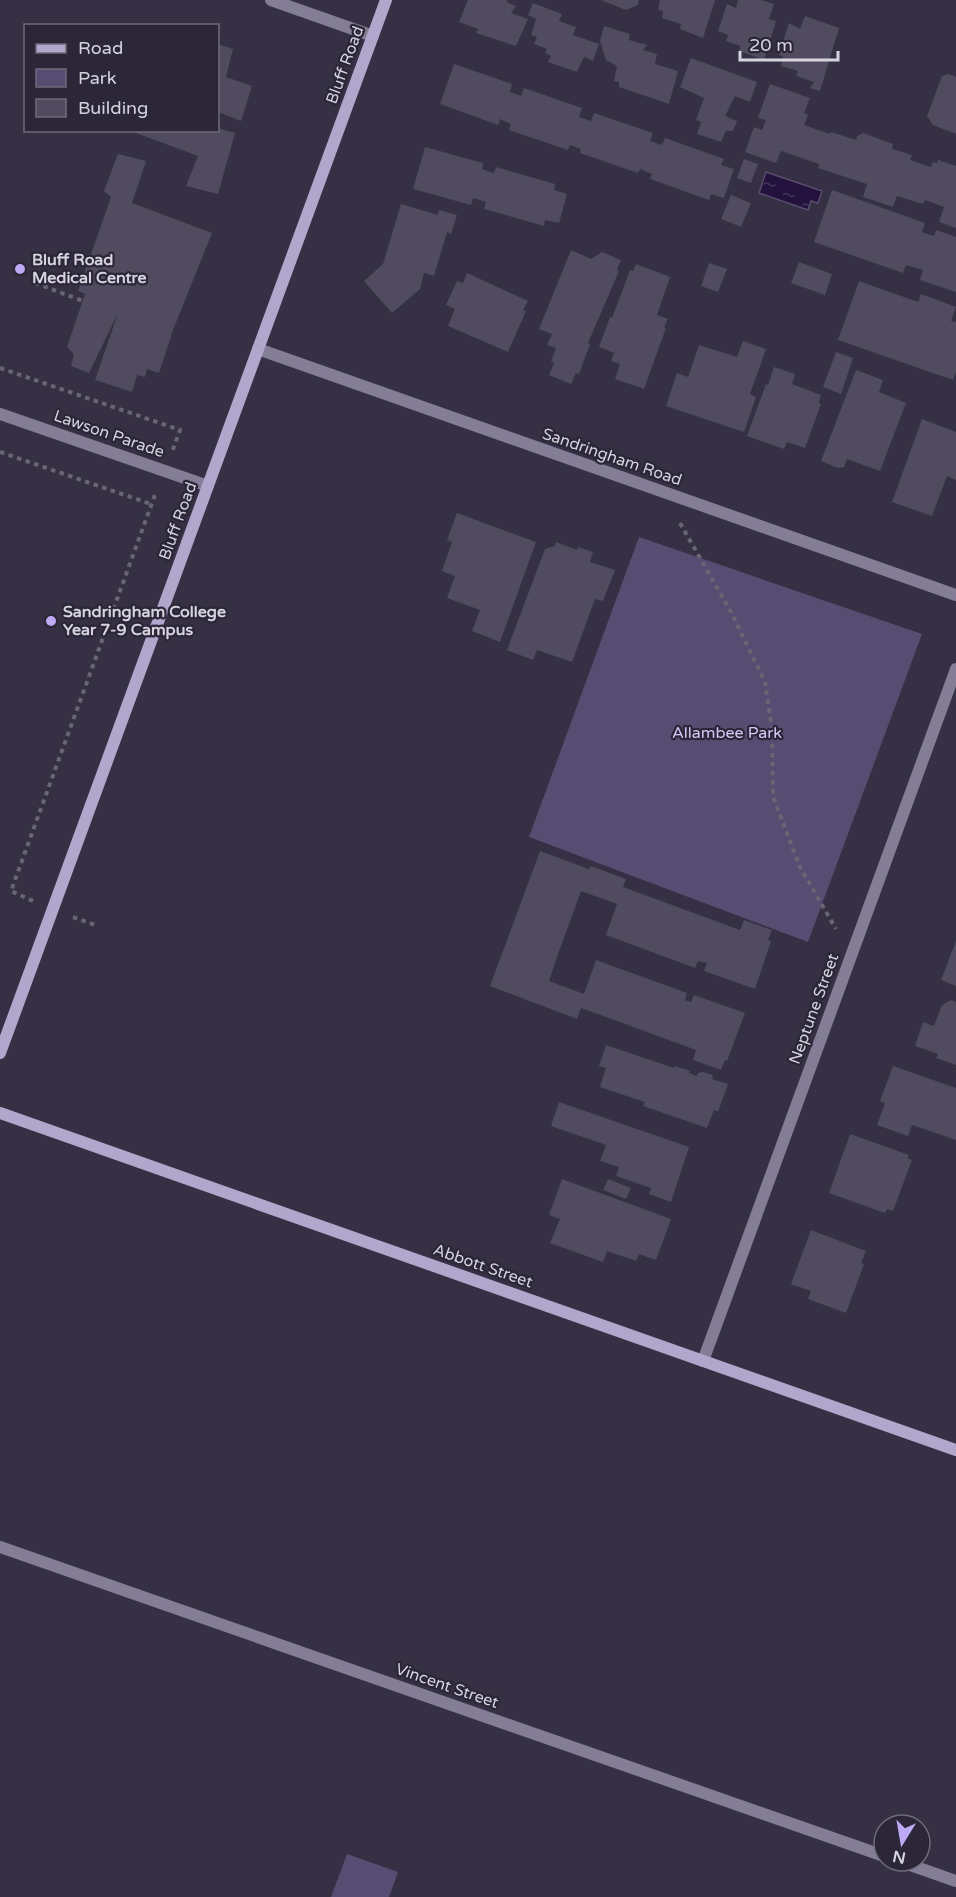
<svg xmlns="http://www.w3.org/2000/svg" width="956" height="1897" font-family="'Varela Round',sans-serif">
<defs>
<pattern id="water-ripples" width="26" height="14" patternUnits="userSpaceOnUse" patternTransform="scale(1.5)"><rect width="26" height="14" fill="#23123e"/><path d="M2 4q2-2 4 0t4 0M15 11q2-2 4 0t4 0" fill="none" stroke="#423459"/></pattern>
</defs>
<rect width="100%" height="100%" fill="#353043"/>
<path fill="#574d72" d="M639,537L922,634L808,942L529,837Z
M347,1854L398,1872L389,1897H331Z"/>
<path fill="url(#water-ripples)" stroke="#594c6e" stroke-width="1.5" d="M766,172L822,191L818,203L811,201L808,210L759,193Z"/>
<path fill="#504b5f" d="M468,0H507V2L516,6L511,13L528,19L516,46L476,33L478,29L459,22Z
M601,0H639L638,5L626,10Z
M660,0H715L703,38L680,29L681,24L662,18L663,11L658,10Z
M738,0H761L774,4L769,19L776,21L764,60L739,51L740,46L726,41L728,35L718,31L727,4L736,8Z
M533,3L562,14L559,21L576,27L573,35L599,44L593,61L584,57L577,72L548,62L551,56L545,53L547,49L534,44L537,37L531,35L536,19L528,15Z
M805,16L839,28L820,91L810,88L814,82L796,76L798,71L781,66L783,56L779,55L789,23L800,29Z
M604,26L630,34L629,40L647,45L643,50L657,54L655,64L678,71L669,104L619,87V82L614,81L617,66L606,60L600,41Z
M218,44L233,49L226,77L252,86L241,121L218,112Z
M691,58L757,82L750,102L735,96L725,116L737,121L733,131H726L721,142L697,134L701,122L696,120L704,98L680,87Z
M454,64L512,84L510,92L521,96L524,88L582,108L579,117L591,121L594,113L653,133L650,141L662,145L665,138L724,159L721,165L734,169L724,198L711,194L709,200L650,179L652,174L640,169L638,173L580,153L581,149L570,145L568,150L509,130L511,124L500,119L498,125L440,104Z
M949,74L956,77V134L933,125L927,116L942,76Z
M770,84L810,98L804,113L808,115L804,125L830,134L831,132L856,140L857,136L863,133L893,144L892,149L912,155L910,160L931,167L933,162L937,163L938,160L956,166V228L939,222L944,207L925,200L923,204L897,196L893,207L863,197L867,184L818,168L819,164L781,151L776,163L745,152L754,127L762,130L766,120L758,118Z
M218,128L235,133L218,194L186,186L198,156L136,133L137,130H218Z
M425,147L483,163L482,169L494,173L496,167L555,184L554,190L567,194L559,223L545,220L544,226L484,209L486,202L473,198L471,205L413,189Z
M118,154L146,161L132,203L212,233L173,330L159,373L147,369L145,377L137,375L132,392L95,380L118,313L89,373L71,366L74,354L67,347L85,294L78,291L111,197L104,191Z
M744,159L758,164L751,183L737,178Z
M832,190L925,223L922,232L934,236L936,230L956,237V292L920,280L923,270L906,265L903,273L814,242Z
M731,195L751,203L741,227L721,219Z
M401,204L438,215L439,210L457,215L451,234L447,232L434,276L424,273L420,289L392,313L364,281L383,264Z
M571,250L591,259L602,252L621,260L617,270L619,271L588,343L590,344L579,374L576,373L571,384L549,375L554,363L551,361L556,348L547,345L552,334L539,329Z
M799,262L832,274L825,295L791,283Z
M709,263L727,269L718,292L701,286Z
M636,264L670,277L657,315L668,319L664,327L666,328L644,389L615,379L620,364L611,361L614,353L599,347L610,317L612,318L630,270L633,271Z
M467,273L528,301L523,310L526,311L508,352L448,326L455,309L446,305L457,281L463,283Z
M859,281L918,302L921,294L956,307L951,321L956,322V372L953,380L838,340Z
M743,341L766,349L750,394L756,397L744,432L666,406L677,373L688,377L699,345L737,357Z
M836,352L853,358L841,394L823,387Z
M774,367L795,374L792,384L821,395L819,403L821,404L805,448L787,442L784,449L747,436L766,384L768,385Z
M856,370L883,380L879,392L906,403L880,471L847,459L844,467L838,468L821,461Z
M922,419L956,432V480L947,476L932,516L892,502Z
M457,513L536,542L500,642L472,631L480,610L447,598L455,576L442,571L452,542L447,540Z
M556,542L577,550L578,547L593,552L590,562L615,570L603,601L595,599L572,662L537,650L533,660L507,650L545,549L555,546Z
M540,851L589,869L591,866L626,879L623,887L740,930L744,920L772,930L768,940L771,941L755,989L704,971L707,963L698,961L695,968L606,935L617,904L581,891L557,957L549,981L584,994L596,960L687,993L685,1000L691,1002L694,995L745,1013L727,1061L725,1060L721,1070L693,1060L696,1050L625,1024L581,1008L577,1019L490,986Z
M956,941V986L941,980Z
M951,1000L956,1002V1065L936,1058L938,1054L915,1046L923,1022L934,1026L942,1005Z
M606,1045L674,1068L675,1066L690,1071L689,1073L697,1076L698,1073L703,1072L713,1075L712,1079L728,1084L718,1112L714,1110L707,1128L643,1106L645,1102L600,1087L606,1068L599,1066Z
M893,1066L956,1088V1140L912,1125L908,1136L877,1125L885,1103L880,1101Z
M559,1102L689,1147L671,1202L649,1194L651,1188L616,1176L619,1167L600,1161L606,1145L551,1126Z
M850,1134L909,1155L907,1158L912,1160L893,1211L887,1209L885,1213L829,1193Z
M562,1179L671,1219L656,1260L639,1254L636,1261L607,1251L603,1262L550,1243L560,1219L549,1215Z
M608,1179L631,1188L626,1199L603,1190Z
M811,1230L866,1251L861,1263L864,1264L846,1313L808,1299L811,1291L791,1284Z"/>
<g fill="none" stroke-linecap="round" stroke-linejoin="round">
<path stroke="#696575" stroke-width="4" stroke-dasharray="4.5 4.5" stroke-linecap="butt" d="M35,283L83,301
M0,368L180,430L172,452
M0,452L151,504
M680,523L731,612L765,682L772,729L773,797L800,867L836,929
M33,901L11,891L156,492
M73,917L98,926"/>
<path stroke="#837d95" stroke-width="12" d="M271,0L373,36
M258,349L956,595
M0,414L208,486
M703,1361L956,669
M0,1547L884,1856
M899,1861L956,1881"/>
<path stroke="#b1a7cd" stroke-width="12" d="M0,1053L386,0
M0,1113L956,1450"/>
</g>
<g fill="#bea9f5" stroke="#2b2638" stroke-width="2">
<circle cx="20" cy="269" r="6"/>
<circle cx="51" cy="621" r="6"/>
</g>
<g text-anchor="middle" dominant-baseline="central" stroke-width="4.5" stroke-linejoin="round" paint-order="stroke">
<g font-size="16" fill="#d6d3df" stroke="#2b2638">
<text transform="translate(345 65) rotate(-70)">Bluff Road</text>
<text transform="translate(109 434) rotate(19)">Lawson Parade</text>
<text transform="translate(612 457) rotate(19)">Sandringham Road</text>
<text transform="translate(178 521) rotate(-70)">Bluff Road</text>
<text transform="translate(814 1009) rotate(-70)">Neptune Street</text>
<text transform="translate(483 1266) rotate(19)">Abbott Street</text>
<text transform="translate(447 1686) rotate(19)">Vincent Street</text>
</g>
<g font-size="16" font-weight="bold" fill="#d6d3df" stroke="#2b2638" text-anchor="start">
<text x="32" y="260">Bluff Road<tspan x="32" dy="18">Medical Centre</tspan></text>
<text x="63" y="612">Sandringham College<tspan x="63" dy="18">Year 7-9 Campus</tspan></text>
</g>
<g font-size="16" fill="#d5c9f8" stroke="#2b2638">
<text x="727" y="733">Allambee Park</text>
</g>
</g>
<rect x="24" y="24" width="195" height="108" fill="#2b2638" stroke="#6f6b7b" stroke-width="1.5"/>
<rect x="36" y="44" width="30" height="9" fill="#b1a7cd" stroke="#6f6b7b" stroke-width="1.5"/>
<text x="78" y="54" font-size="18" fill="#d6d3df">Road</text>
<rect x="36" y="69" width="30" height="18" fill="#574d72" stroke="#6f6b7b" stroke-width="1.5"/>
<text x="78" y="84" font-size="18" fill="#d6d3df">Park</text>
<rect x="36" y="99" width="30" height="18" fill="#504b5f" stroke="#6f6b7b" stroke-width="1.5"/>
<text x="78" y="114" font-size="18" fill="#d6d3df">Building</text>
<g transform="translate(902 1843) rotate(191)"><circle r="28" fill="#2b2638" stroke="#6f6b7b" stroke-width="1.5"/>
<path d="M0-4.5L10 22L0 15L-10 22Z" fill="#bea9f5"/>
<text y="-9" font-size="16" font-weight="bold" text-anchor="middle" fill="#d6d3df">N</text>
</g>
<path d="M740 51v9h98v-9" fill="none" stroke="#d6d3df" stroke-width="3"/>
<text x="749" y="51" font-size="18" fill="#d6d3df" stroke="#2b2638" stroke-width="4.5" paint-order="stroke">20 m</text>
</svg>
